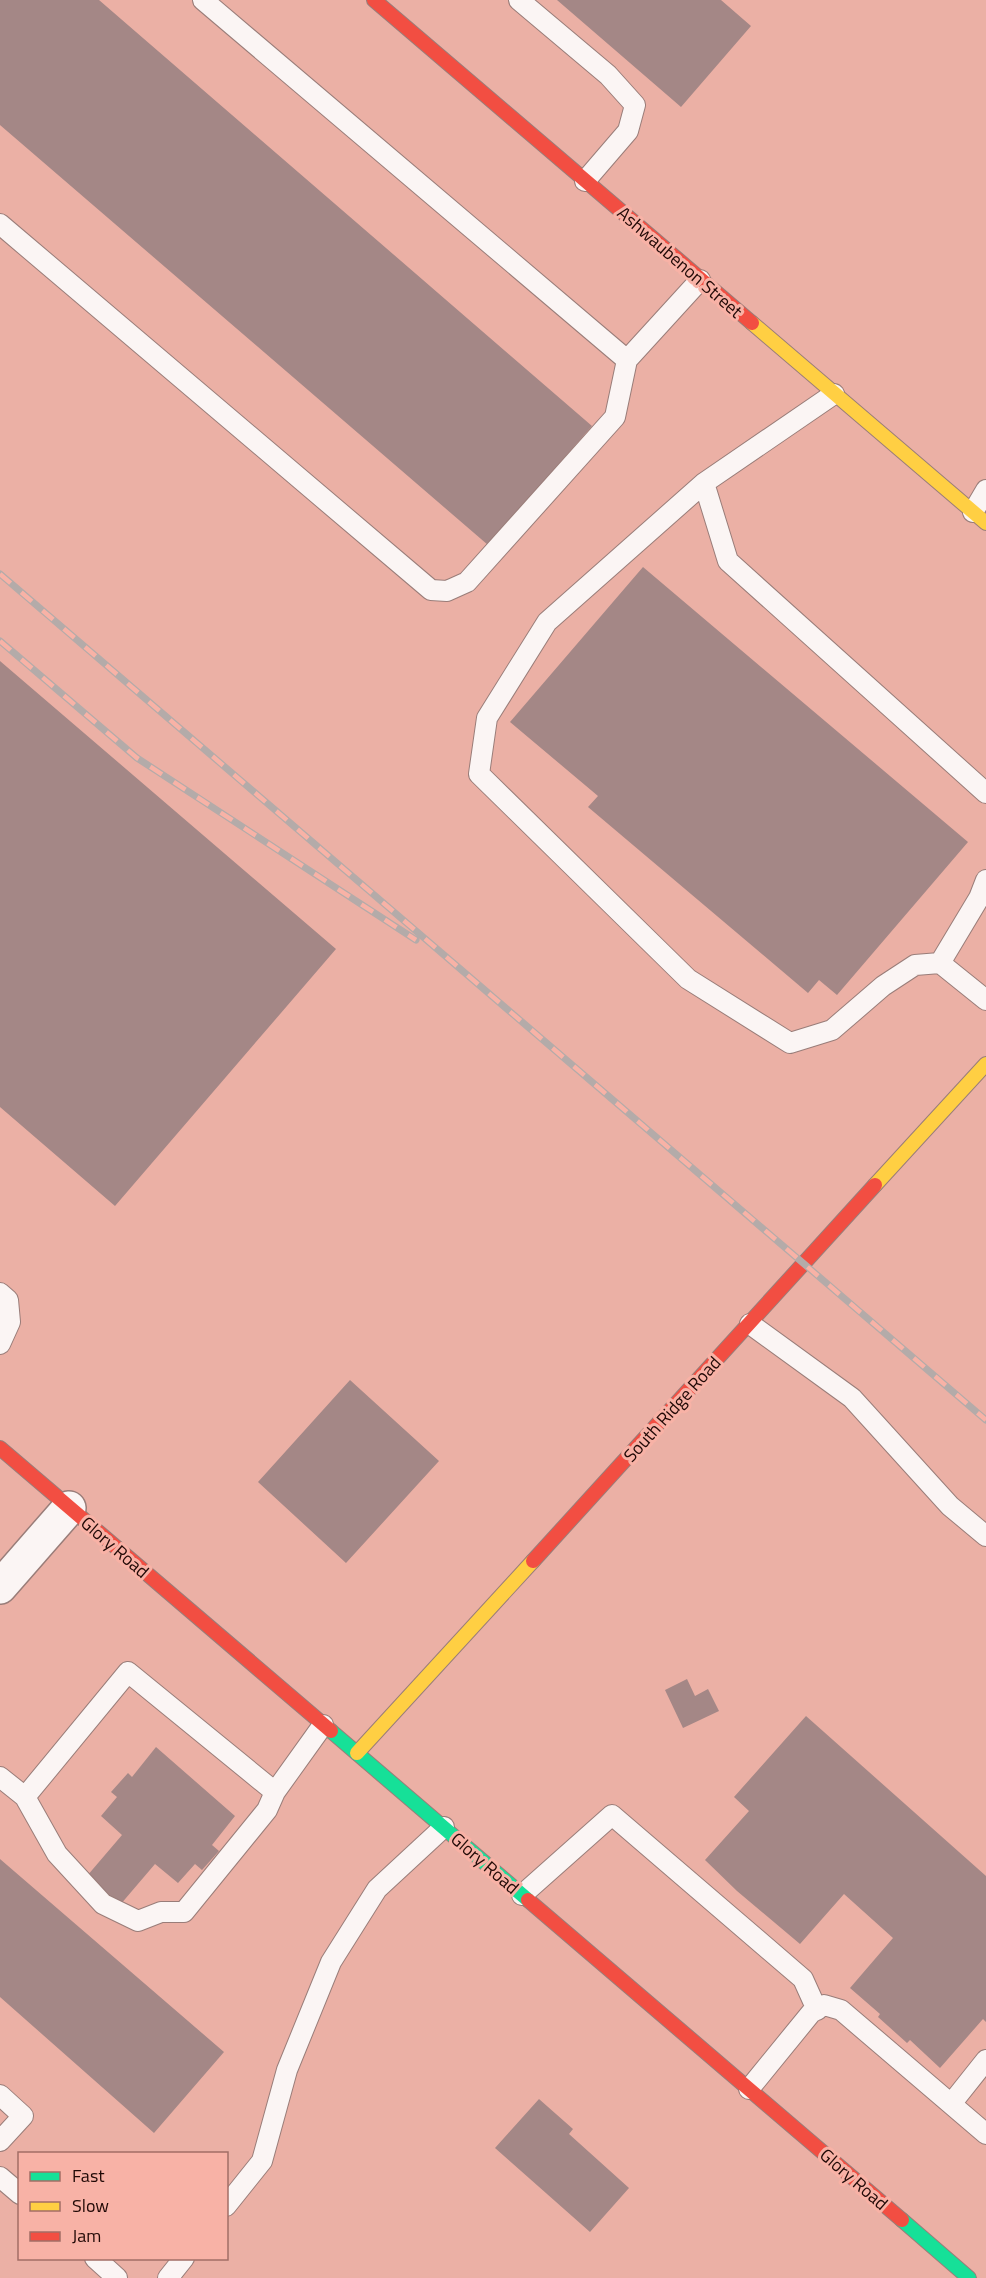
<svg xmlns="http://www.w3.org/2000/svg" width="986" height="2278" font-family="'Titillium Web',sans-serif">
<rect width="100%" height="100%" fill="#e5bfb9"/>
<path fill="#ebb0a5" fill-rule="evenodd" d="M0,0H986V2278H0ZM20,2154H226V2258H20Z"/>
<path fill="#a48786" d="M0,0H99L592,426L488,545L0,125Z
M557,0H721L751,26L681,107Z
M643,567L968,842L837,995L819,980L808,993L588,807L598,796L510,722Z
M0,661L336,949L115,1206L0,1107Z
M350,1380L439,1461L346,1563L258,1482Z
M687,1679L695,1696L708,1689L719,1711L683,1728L665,1690Z
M806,1716L986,1876V2022L983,2019L940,2068L910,2040L907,2043L878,2017L880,2014L850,1988L893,1938L844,1894L800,1944L737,1891L705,1860L749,1811L734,1797Z
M156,1747L235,1816L212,1845L219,1851L202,1870L195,1864L178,1883L155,1864L120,1905L87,1876L122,1835L101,1816L117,1797L111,1792L128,1773L132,1777Z
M0,1859L224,2052L154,2133L0,1997Z
M539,2099L573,2129L569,2134L629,2188L590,2232L495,2148Z"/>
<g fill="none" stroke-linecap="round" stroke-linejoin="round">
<defs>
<path id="lane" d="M203,0L627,360L700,280
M519,0L608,75L635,105L628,131L585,181
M0,224L431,590L447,591L467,582L615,417L627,360
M834,394L704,483L547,622L487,718L479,774L688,979L790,1043L832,1030L883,986L915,965L940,963L986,1000
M704,483L728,561L986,793
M973,512L986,490
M940,963L979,898L986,880
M0,1293L8,1300L10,1322L0,1344
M750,1324L852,1398L950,1506L986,1536
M0,1777L25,1797L57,1854L103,1904L138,1921L161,1912H184L267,1810L275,1792L323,1725
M25,1797L128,1672L275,1792
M522,1895L612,1815L803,1979L817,2010
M749,2089L811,2013L824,2005L841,2010L986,2134
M0,2095L23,2116L0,2141
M951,2104L986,2060
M0,2177L20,2194
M226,2206L262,2161L287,2070L331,1962L377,1889L444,1827
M95,2258L117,2278
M168,2278L184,2258"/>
<path id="street" d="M0,1587L69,1508"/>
<path id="fast" d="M331,1731L528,1900
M902,2220L969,2278"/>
<path id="slow" d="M752,323L986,523
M875,1185L986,1064
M357,1753L533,1561"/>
<path id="jam" d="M374,0L752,323
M0,1448L331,1731
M533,1561L875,1185
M528,1900L902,2220"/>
</defs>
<use href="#lane" stroke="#997d79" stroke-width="22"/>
<use href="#street" stroke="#997d79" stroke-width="36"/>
<use href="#fast" stroke="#997d79" stroke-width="16"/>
<use href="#slow" stroke="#997d79" stroke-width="16"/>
<use href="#jam" stroke="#997d79" stroke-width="16"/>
<use href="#lane" stroke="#fbf5f4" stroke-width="20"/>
<use href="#street" stroke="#fbf5f4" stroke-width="33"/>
<use href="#fast" stroke="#16e098" stroke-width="14"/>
<use href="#slow" stroke="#ffcf43" stroke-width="14"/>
<use href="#jam" stroke="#f24e42" stroke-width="14"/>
<defs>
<path id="rail" d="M0,574L986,1420
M0,641L137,758L416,940"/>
</defs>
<use href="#rail" stroke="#b4aba9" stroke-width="7"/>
<use href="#rail" stroke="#f8b2a6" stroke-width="4.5" stroke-dasharray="14" stroke-linecap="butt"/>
</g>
<g text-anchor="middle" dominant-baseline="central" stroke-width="6" stroke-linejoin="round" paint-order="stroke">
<g font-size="18" fill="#210906" stroke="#f8b2a6">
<text transform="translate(680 262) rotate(41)">Ashwaubenon Street</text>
<text transform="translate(672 1409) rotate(-48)">South Ridge Road</text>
<text transform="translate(115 1547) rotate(41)">Glory Road</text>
<text transform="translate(485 1863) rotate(41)">Glory Road</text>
<text transform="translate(854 2179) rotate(41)">Glory Road</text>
</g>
</g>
<rect x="18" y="2152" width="210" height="108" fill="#f8b2a6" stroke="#a26e66" stroke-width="1.5"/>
<rect x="30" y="2172" width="30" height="9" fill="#16e098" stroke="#a26e66" stroke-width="1.5"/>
<text x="72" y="2182" font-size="18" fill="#210906">Fast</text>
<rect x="30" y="2202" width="30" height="9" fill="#ffcf43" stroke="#a26e66" stroke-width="1.5"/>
<text x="72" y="2212" font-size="18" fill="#210906">Slow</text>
<rect x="30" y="2232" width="30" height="9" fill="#f24e42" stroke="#a26e66" stroke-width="1.5"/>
<text x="72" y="2242" font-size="18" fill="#210906">Jam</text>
</svg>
